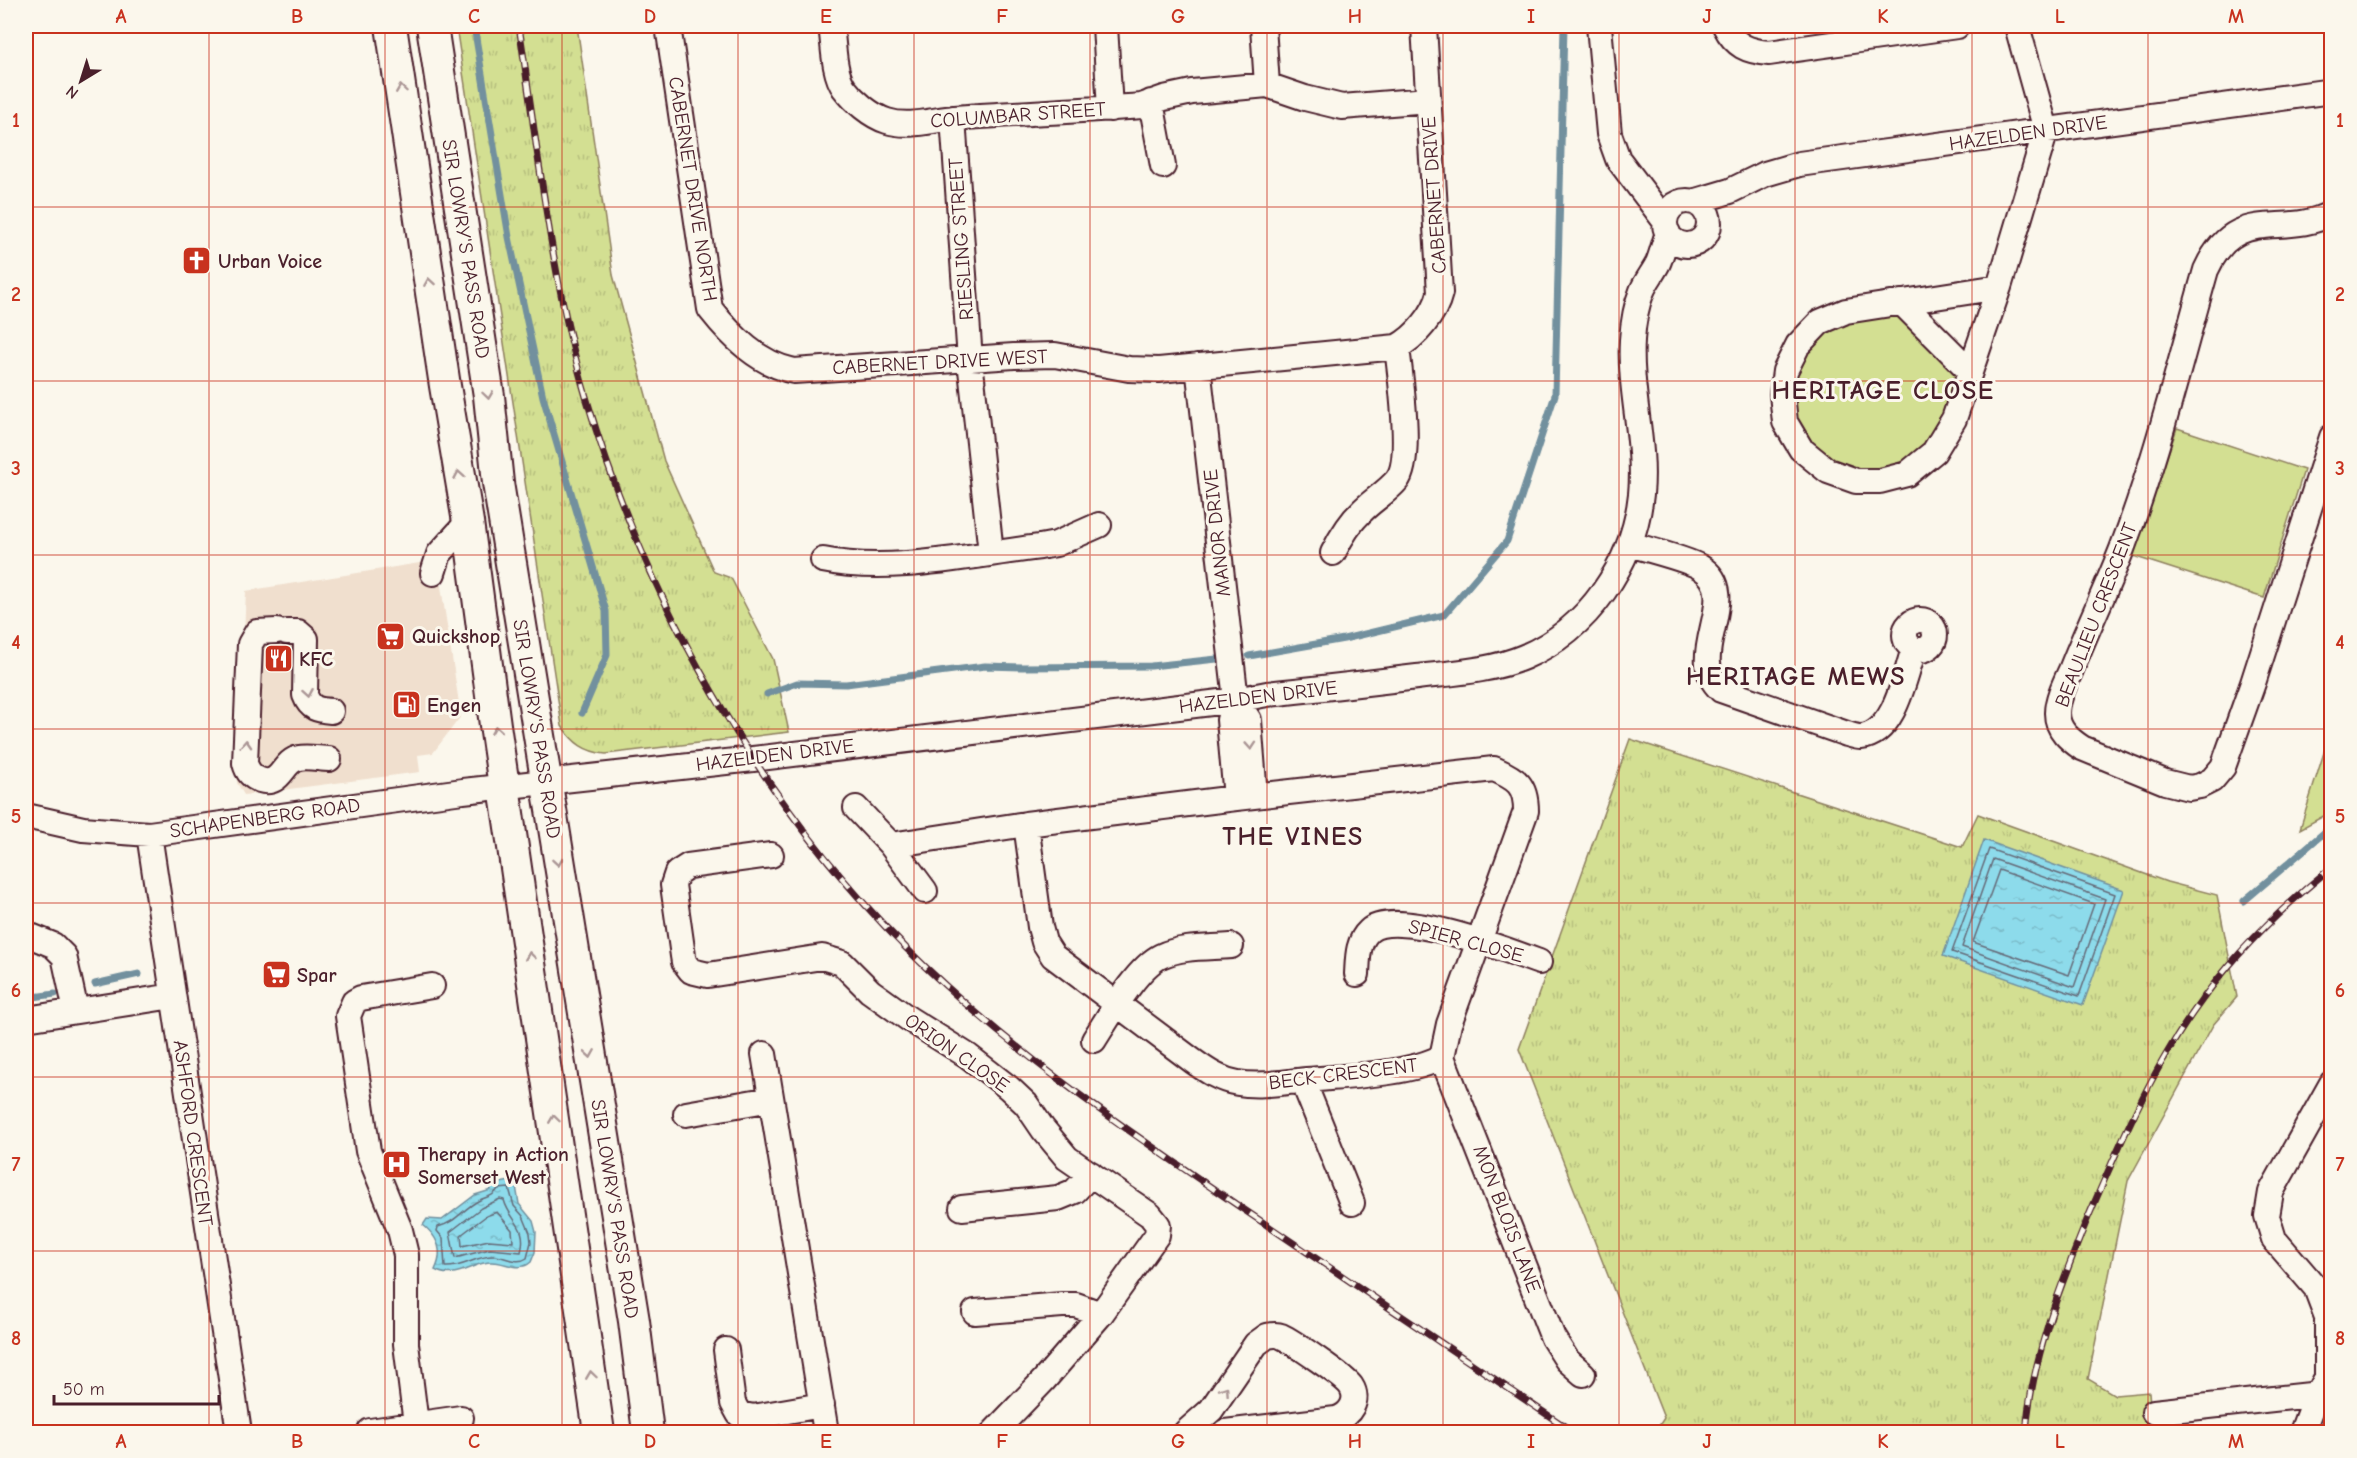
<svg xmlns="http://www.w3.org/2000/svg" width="2357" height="1458" font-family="'Comic Neue',sans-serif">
<defs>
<pattern id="grass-tufts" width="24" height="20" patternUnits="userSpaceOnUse" patternTransform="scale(1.5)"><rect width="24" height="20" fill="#d3df92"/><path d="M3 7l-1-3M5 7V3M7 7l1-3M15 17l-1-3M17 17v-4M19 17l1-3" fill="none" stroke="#b7bf7e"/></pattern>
<pattern id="water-ripples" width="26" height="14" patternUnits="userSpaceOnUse" patternTransform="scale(1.5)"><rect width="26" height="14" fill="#8ddbeb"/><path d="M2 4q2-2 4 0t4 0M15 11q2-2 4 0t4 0" fill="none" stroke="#7bbcca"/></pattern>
</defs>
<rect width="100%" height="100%" fill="#fbf7ec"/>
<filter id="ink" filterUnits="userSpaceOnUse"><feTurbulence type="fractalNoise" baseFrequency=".0167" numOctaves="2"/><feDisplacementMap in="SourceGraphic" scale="12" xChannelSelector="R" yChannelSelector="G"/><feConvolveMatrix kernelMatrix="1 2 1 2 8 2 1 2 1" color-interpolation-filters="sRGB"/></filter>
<g filter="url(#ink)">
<path fill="#f0dfce" d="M426,562L440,580L461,716L433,753L418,755L420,772L244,795L237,783L246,591Z"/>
<path fill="url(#grass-tufts)" stroke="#8e7f5e" stroke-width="1.5" d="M456,26H577L613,275L664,461L714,572L731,578L773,659L789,732L606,754C585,752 573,743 562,726Z
M1630,739L1962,847L1978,814L2167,882L2217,895L2237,997L2213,1025L2128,1181L2088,1379L2115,1395L2149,1392L2152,1427L2150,1432H1655L1664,1418L1519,1049Z"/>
<path fill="#d3df92" stroke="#8e7f5e" stroke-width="1.5" d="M1893,296L1963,368L1936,445L1905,471L1860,479L1795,443L1782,365L1800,332Z
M2177,428L2304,470L2264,598L2133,556Z
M2331,730V812L2300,829Z"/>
<path fill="url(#water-ripples)" stroke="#72909e" stroke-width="1.5" d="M1984,840L2124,890L2083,1005L1943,956Z
M515,1180L519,1204L533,1221L536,1232L535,1252L531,1262C519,1273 505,1261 490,1262C472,1263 454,1281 435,1270C444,1252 438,1237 423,1225L427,1219L442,1220L475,1195L491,1190L490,1185Z"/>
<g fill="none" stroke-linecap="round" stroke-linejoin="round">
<path stroke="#656a78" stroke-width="1.5" d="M1989,849L2115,894L2079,996L1952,952Z
M1993,859L2105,899L2074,987L1962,947Z
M1999,870L2094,904L2069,975L1973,942Z
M509,1188L514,1206L523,1216L530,1233L531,1242L527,1258C517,1265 505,1256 493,1256C476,1256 463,1268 445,1267L443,1238L437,1231L438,1227C455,1223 463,1209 478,1201C486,1196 492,1198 498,1189Z
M500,1199L504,1200C510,1222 528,1225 521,1252L490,1249L455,1258L450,1232L481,1208Z
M497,1212L512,1230L513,1242L489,1240L462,1246L461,1235L486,1216Z"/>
<path stroke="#72909e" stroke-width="7" d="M474,26L509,237L543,397L606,611L607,655L582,713
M1249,656L1344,639L1444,615L1507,541L1555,395L1564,26
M767,694L797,683L846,684L985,666L1022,667L1151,666L1217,659
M2244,901L2332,826
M95,984L139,974
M26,998L55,994"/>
<defs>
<path id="minor" d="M668,26L710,309C732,337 759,364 794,371L1014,356L1055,355L1129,369L1159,370L1397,347C1416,337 1435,314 1440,293L1424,26
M831,26C834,44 833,72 844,88C854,101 871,116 887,121C909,128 932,120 955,118C1017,113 1079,111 1141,106L1164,98L1192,92L1267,85L1305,98L1342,107L1428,100
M1105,26L1110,109
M1263,26L1267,85
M1599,26L1609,134L1618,159L1665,221
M1725,26C1735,46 1747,51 1769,53L1957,26
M1151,102L1163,166
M953,118L970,360L991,553
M1665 223a22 22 0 1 1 44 0a22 22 0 1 1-44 0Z
M1693,202L1730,191L1765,174L1799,164L2332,91
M2332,213C2282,240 2237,202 2206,270C2179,365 2157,457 2122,549C2106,590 2087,629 2071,670C2065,683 2057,699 2057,713C2057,730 2070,740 2082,748L2165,782L2189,788L2200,786L2212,780L2223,767L2253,683L2332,437
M1999,287L1846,311L1820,322L1798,345L1785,371L1782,394L1785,422L1801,449L1828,471L1856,481H1880L1907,474L1934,452L1954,419L1999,287L2046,130L2017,26
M1901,302L1970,371
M1198,366L1236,700L1229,720L1236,798
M1629,544C1646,549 1687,559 1700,567C1746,595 1682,655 1721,690L1847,734C1851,735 1856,737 1861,737C1895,734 1905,675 1914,649
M1333,553C1341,537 1349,523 1362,511C1373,500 1387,492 1397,480C1413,460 1400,375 1397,347
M823,560C890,574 972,555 1040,547L1056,544L1099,525
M433,573L439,554L468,522
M1905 635a15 15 0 1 1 30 0a15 15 0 1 1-30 0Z
M277,631L257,632L250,644L245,763C247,771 251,777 260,780C282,787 282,761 299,758C308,756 320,759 329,759
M287,632H298L306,639L305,695C310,709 318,710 331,711
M1236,700L1249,720L1255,796
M1494,769C1517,779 1526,785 1526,811L1449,1024L1442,1057C1407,1075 1347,1076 1307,1080C1284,1082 1260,1087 1238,1083C1220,1080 1207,1071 1193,1061L1053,956L1044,942L1040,927L1026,824L1236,798Z
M856,808L891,845L1026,824
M26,816L83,829L149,834L463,791L753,759L1236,700L1267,694C1317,689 1367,683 1417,677C1452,673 1491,671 1524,657C1588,630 1634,563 1641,494C1646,443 1629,392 1632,340C1633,324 1636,306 1642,291C1646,281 1653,273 1658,263C1662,254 1664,243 1668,233
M149,834L239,1432
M891,845L925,891
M771,855L688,866L677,873L673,885L683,956L684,962L691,971L708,975L822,957L842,963L870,991L909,1019L968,1056L1009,1088L1026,1104L1043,1129L1067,1158L1150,1215L1158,1225L1157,1235L1101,1314L1044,1380L994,1432
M26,934L53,945L64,956L76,1011
M1357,974C1358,959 1357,942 1369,931C1395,907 1507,950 1539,962
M26,1019L173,996
M1094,1040C1109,1017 1136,968 1161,956C1182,946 1209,948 1231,946
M764,1054L826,1432
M1442,1057L1553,1338L1567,1360L1583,1374
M1303,1081L1352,1203
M686,1114L771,1099
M962,1208L1058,1198L1075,1191L1091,1174
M975,1312L1062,1305H1076L1101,1314
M726,1350L733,1403L739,1414L753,1417L822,1405
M2154,1412L2329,1393
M370,1431L461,1418
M417,1432L406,1344V1255L400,1230L368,1151L348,1016L354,1002L361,998L432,986
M1186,1432L1211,1410L1256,1344L1267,1336C1272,1335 1276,1334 1281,1336C1292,1341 1345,1377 1351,1386C1360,1400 1350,1415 1336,1419L1225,1432
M2302,1432L2311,1408L2327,1377V1317L2316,1288L2274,1239L2267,1216L2271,1192L2332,1083"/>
<path id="major" d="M391,26L445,386L468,522L495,725L599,1432
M432,26L489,396L498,483L634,1321L648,1432"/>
</defs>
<use href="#minor" stroke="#4a1f2b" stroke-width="28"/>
<use href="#major" stroke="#4a1f2b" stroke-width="34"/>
<use href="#minor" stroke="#fbf7ec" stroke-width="24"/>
<use href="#major" stroke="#fbf7ec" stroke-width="30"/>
<defs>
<path id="rail" d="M519,26C538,150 551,279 587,400C646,601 758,799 906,948C1007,1049 1125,1129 1243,1209C1353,1283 1463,1358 1573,1432
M2026,1432C2032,1358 2059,1289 2087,1220C2118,1148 2149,1075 2194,1011C2232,956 2280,909 2332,867"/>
</defs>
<use href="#rail" stroke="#4a1f2b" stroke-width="7"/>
<use href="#rail" stroke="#fbf7ec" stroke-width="4.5" stroke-dasharray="14" stroke-linecap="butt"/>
</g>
<defs><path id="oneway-chevron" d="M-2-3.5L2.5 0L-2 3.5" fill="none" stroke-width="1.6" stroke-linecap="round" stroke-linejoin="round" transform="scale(1.5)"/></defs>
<g stroke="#ab9695">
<use href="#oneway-chevron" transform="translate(401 89) rotate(-98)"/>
<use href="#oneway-chevron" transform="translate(429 282) rotate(-99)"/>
<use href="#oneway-chevron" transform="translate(488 395) rotate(82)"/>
<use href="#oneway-chevron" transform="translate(459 475) rotate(-100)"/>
<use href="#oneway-chevron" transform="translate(308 693) rotate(80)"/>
<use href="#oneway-chevron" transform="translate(496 730) rotate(-99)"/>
<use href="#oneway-chevron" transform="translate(246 744) rotate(-87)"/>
<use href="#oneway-chevron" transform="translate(1251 746) rotate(86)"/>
<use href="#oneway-chevron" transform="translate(558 862) rotate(81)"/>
<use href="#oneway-chevron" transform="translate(530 956) rotate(-98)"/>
<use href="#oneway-chevron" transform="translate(590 1054) rotate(81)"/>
<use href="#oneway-chevron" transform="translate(554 1119) rotate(-98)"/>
<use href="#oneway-chevron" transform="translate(591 1375) rotate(-98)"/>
<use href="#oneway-chevron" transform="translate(1225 1390) rotate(-56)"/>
</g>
</g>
<path fill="none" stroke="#c8321e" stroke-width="1.5" stroke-opacity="0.55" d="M209,26V1432M385,26V1432M562,26V1432M738,26V1432M914,26V1432M1090,26V1432M1267,26V1432M1443,26V1432M1619,26V1432M1795,26V1432M1972,26V1432M2148,26V1432M26,207H2332M26,381H2332M26,555H2332M26,729H2332M26,903H2332M26,1077H2332M26,1251H2332"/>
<defs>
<symbol id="church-square" viewBox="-11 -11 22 22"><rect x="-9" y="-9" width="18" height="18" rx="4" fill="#c8321e" stroke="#fbf7ec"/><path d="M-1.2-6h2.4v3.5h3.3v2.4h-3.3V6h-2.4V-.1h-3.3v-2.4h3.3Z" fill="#fff"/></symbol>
<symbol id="supermarket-square" viewBox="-11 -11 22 22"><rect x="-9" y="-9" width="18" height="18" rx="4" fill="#c8321e" stroke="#fbf7ec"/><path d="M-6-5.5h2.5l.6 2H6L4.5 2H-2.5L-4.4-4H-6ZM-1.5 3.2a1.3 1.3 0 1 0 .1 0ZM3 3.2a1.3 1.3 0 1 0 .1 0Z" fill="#fff"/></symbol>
<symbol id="restaurant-square" viewBox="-11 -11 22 22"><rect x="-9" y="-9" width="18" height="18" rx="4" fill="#c8321e" stroke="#fbf7ec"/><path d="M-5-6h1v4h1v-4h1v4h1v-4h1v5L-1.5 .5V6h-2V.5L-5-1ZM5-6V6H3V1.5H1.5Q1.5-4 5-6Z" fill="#fff"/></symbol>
<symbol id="fuel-square" viewBox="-11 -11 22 22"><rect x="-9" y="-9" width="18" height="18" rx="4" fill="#c8321e" stroke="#fbf7ec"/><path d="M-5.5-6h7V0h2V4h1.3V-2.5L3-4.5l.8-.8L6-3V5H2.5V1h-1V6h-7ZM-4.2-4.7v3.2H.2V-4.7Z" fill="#fff"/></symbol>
<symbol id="hospital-square" viewBox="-11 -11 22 22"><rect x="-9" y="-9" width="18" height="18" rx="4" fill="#c8321e" stroke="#fbf7ec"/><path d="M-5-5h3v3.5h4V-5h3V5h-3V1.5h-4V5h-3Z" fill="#fff"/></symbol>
</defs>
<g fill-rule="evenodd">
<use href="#church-square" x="180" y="244" width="33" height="33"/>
<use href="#supermarket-square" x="374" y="620" width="33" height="33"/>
<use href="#restaurant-square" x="262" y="642" width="33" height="33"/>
<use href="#fuel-square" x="390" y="688" width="33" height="33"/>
<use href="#supermarket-square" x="260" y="958" width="33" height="33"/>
<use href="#hospital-square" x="380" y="1148" width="33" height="33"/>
</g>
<g text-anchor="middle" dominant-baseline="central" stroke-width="6" stroke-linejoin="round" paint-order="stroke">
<g font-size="20" fill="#4a1f2b" stroke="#fbf7ec">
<text transform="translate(1018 115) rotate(-4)">COLUMBAR STREET</text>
<text transform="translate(2028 133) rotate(-8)">HAZELDEN DRIVE</text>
<text transform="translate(693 189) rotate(81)">CABERNET DRIVE NORTH</text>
<text transform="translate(1434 195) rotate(-94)">CABERNET DRIVE</text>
<text transform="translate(961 239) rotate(-94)">RIESLING STREET</text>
<text transform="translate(466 249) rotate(81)">SIR LOWRY'S PASS ROAD</text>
<text transform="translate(940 362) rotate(-3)">CABERNET DRIVE WEST</text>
<text transform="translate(1217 533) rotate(-96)">MANOR DRIVE</text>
<text transform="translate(2096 615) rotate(-69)">BEAULIEU CRESCENT</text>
<text transform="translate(1258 697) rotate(-7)">HAZELDEN DRIVE</text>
<text transform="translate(537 729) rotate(81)">SIR LOWRY'S PASS ROAD</text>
<text transform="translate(775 755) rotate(-7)">HAZELDEN DRIVE</text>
<text transform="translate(265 818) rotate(-8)">SCHAPENBERG ROAD</text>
<text transform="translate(1466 941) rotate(15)">SPIER CLOSE</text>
<text transform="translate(957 1053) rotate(35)">ORION CLOSE</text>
<text transform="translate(1343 1074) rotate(-7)">BECK CRESCENT</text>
<text transform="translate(193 1133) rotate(82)">ASHFORD CRESCENT</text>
<text transform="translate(615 1209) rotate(81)">SIR LOWRY'S PASS ROAD</text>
<text transform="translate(1507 1219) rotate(69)">MON BLOIS LANE</text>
</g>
<g font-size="20" font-weight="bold" fill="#4a1f2b" stroke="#fbf7ec" text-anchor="start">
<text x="218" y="261">Urban Voice</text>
<text x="412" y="636">Quickshop</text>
<text x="299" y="659">KFC</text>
<text x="427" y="705">Engen</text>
<text x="297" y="975">Spar</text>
<text x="418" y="1154">Therapy in Action<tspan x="418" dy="23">Somerset West</tspan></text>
</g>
<g font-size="26" font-weight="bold" letter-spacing="1.5" fill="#4a1f2b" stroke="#fbf7ec">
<text x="1883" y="391">HERITAGE CLOSE</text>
<text x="1796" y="677">HERITAGE MEWS</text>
<text x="1293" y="837">THE VINES</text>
</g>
</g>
<rect width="2357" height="1458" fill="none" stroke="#fbf7ec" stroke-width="66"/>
<g transform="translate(81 81) rotate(218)" stroke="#fbf7ec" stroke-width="4.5" paint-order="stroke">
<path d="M0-4.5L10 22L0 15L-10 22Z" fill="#4a1f2b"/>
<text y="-9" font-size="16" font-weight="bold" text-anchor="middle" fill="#4a1f2b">N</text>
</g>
<path d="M54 1395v9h165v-9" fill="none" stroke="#4a1f2b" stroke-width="3"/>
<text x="63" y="1395" font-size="18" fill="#4a1f2b" stroke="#fbf7ec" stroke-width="4.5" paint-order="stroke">50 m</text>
<rect x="33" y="33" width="2291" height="1392" fill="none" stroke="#c8321e" stroke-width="2"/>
<g font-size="20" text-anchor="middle" font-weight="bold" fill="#c8321e">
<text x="121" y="23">A</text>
<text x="297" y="23">B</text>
<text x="474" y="23">C</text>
<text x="650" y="23">D</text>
<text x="826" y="23">E</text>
<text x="1002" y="23">F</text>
<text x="1178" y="23">G</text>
<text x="1355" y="23">H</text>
<text x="1531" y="23">I</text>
<text x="1707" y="23">J</text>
<text x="1883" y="23">K</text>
<text x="2060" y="23">L</text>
<text x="2236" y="23">M</text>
<text x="16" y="127">1</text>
<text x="2340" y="127">1</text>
<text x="16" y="301">2</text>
<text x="2340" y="301">2</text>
<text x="16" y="475">3</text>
<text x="2340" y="475">3</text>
<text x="16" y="649">4</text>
<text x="2340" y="649">4</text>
<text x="16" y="823">5</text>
<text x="2340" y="823">5</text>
<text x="16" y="997">6</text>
<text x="2340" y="997">6</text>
<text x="16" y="1171">7</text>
<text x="2340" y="1171">7</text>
<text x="16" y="1345">8</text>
<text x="2340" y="1345">8</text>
<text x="121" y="1448">A</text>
<text x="297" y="1448">B</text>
<text x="474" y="1448">C</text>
<text x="650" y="1448">D</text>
<text x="826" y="1448">E</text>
<text x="1002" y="1448">F</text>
<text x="1178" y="1448">G</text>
<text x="1355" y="1448">H</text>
<text x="1531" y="1448">I</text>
<text x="1707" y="1448">J</text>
<text x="1883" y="1448">K</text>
<text x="2060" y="1448">L</text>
<text x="2236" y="1448">M</text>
</g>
</svg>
